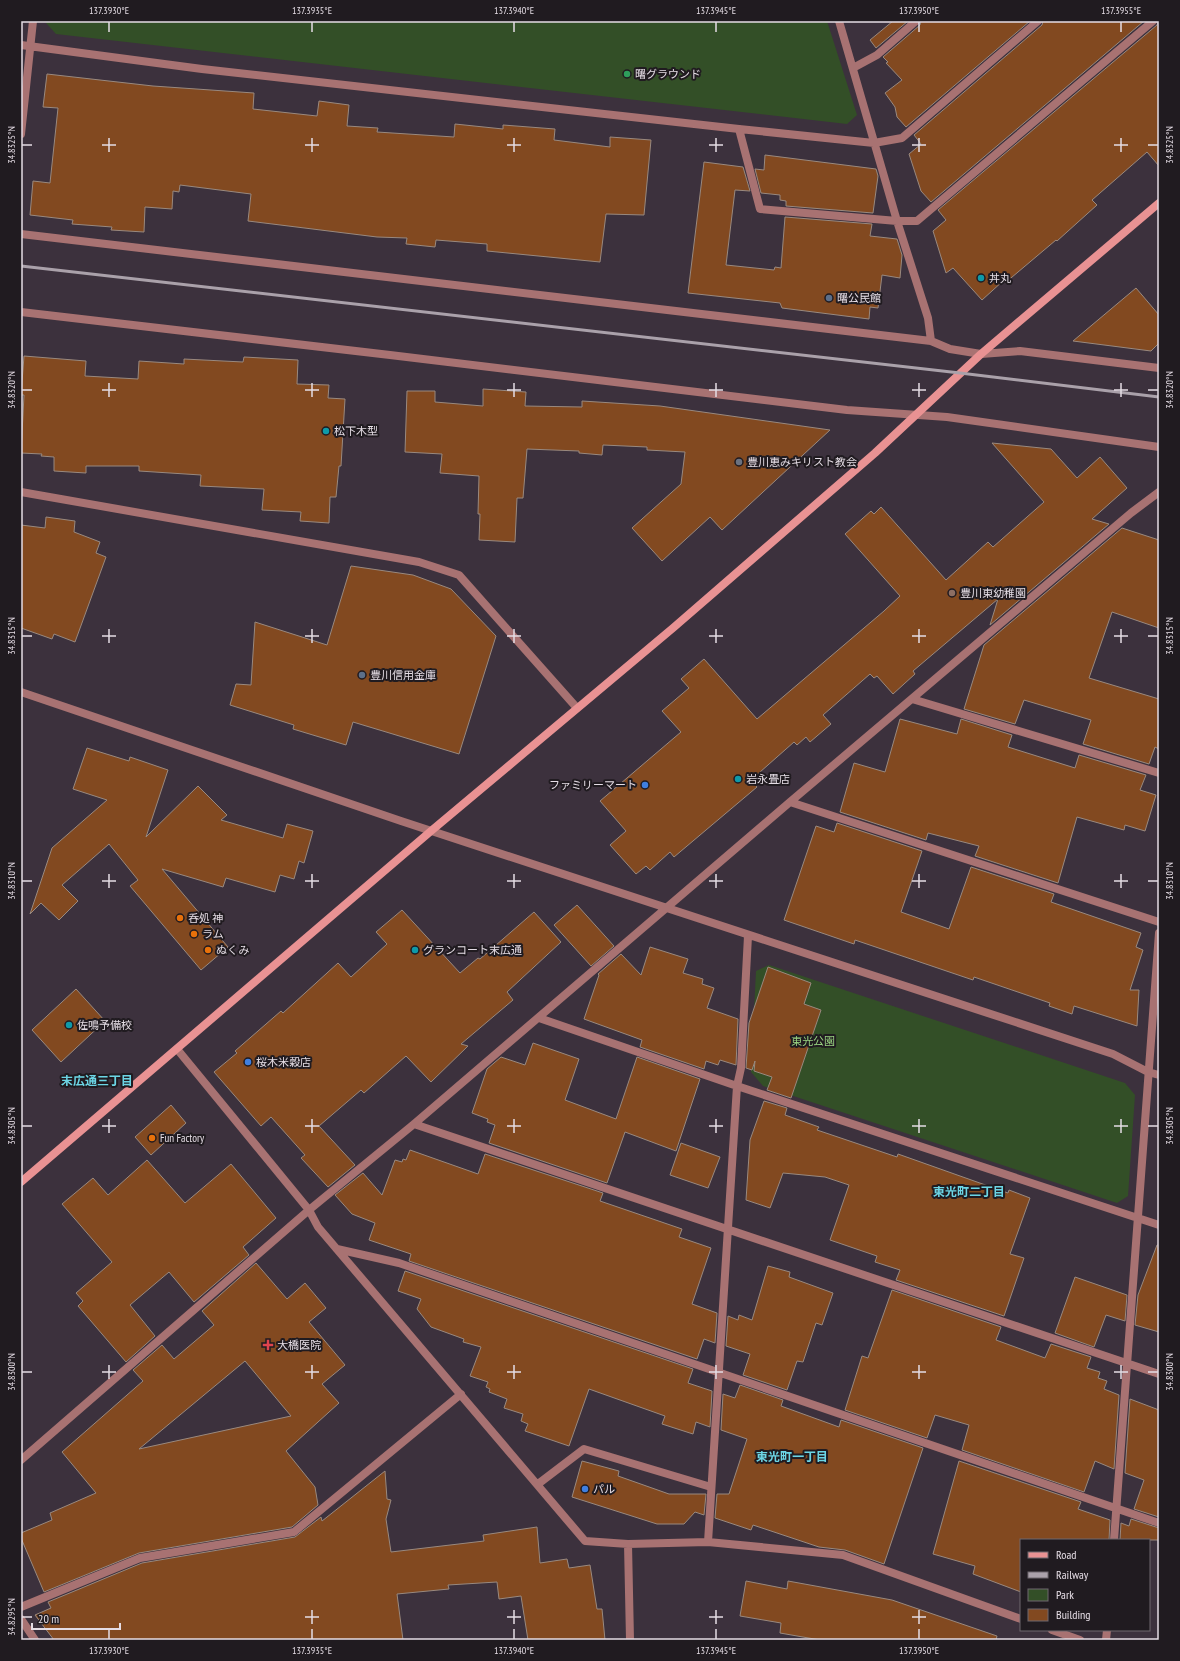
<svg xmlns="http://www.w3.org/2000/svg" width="1180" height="1661" font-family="'PT Sans Narrow','Noto Sans JP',sans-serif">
<rect width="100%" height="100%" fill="#3c313d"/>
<path fill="#334f27" d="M47,21H827L857,115L847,124L56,34L46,23Z
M769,965L1125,1083L1135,1095L1128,1196L1117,1203L763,1086L751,1072L756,971Z"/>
<path fill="#824920" stroke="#99897f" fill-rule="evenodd" d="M893,21H908L876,48L870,40Z
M921,21H1030L906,127L897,117L895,107L885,93L902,80L886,63L888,62L883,57L920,25Z
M1043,21H1144L931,202L921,191L909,154L921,144L914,135L1042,25Z
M1159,21V166L1147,152L1092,200L1097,205L1057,241L1056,240L1005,283L1003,281L982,300L953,268L946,273L933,231L946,220L938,210L1157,25Z
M47,74L153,86L254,93L253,109L317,116L319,101L349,105L347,126L378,128L377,132L454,137L455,124L503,129V125L555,129L554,140L610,147V137L651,140L644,215L606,214L600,262L487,251V244L436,240L435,247L406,244L407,238L377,237L248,221L251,194L180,185L179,192L173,191L172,209L145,207L144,232L111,230L112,227L72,224L73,220L30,215L33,181L50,183L58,108L43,107Z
M765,155L876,169L878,176L873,213L786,206V201L780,200V195L761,193L755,169L764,170Z
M704,162L743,167L750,191L735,190L726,265L774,270L775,267L781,268L785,217L872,224L870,236L897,239L902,255L900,278L882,275L878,308L870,307L869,319L782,308L780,303L688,293Z
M1136,288L1159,315V343L1151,351L1073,341Z
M24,356L86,361L85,376L138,379L139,361L184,364V359L243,362L244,357L298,360L297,384L329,385L328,398L345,399L341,466H339L336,497H330L329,523L300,521L301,512L262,510L264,489L200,486L201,475L139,471V466H86V473L54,471V457L41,456L42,454L21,453L24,395H21Z
M483,389L526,392L525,406L582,407V401L660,406L830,430L722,530L710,517L662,561L632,528L681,484L685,452L647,450V447L603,445L602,455L579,453V451L527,449L523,498H517L515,542L479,540L480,514H478L479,476L440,473L442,454L405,452L407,391H435V402L483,406Z
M992,443L1051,449L1077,478L1100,457L1127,488L1092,519L1109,524L990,625L998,599L913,671L915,674L893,694L877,676L874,678L870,674L823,715L831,724L810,742L806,737L797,745L794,742L751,780L757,787L674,857L670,852L650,870L646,866L636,874L610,845L626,831L600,801L681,732L662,711L689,688L681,679L704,659L757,719L884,611L900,596L845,534L871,511L874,514L881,507L946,580L988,542L993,547L1044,502Z
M46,517L75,521L74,532L100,542L96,553L106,557L75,642L54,634L52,639L21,628V525L45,528Z
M1122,528L1159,540V628L1112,612L1089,678L1159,699V749L1155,747L1149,764L1083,744L1091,720L1024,700L1015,724L964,709L984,645Z
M351,566L413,575L451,589L496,636L459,754L353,722L346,745L293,729L294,725L230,705L236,684L251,685L255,622L327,645Z
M900,719L957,734L961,719L1012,735L1008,747L1075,768L1079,755L1146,775L1140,790L1156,795L1145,831L1125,825L1124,830L1077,817L1058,883L975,856L979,846L928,833L926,840L840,812L854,763L885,772Z
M87,748L129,761L130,757L168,770L146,837L198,786L227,815L221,820L283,838L287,824L313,831L304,863L299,861L294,879L280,875L275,892L226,878L223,887L162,869L228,947L201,970L130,886L138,880L109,844L62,885L78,901L59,920L41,903L30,914L52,848L107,800L73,789Z
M837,823L922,851L901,912L949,929L971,867L1054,894L1051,902L1141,933L1136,947L1143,950L1130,990H1139L1137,1026L1074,1006L1072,1014L1049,1006L1050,1003L974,977L973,980L855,940L854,944L784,920L816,826L834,832Z
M577,905L614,946L591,966L554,925Z
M402,910L460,973L478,958L480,959L534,912L561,942L507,992L513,1000L461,1044L468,1046L431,1082L406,1056L364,1093L361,1090L319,1126L355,1165L328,1187L301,1158L305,1155L271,1117L261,1126L214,1072L237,1053L235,1051L281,1011L283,1013L338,963L351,977L387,944L376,932Z
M650,947L688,959L683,973L703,979L702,984L714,988L707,1008L738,1019L736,1065L720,1060L718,1065L706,1061L704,1069L640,1047L642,1040L584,1019L599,975L598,974L621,954L641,975Z
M768,967L811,983L804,1004L821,1010L791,1098L767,1090L772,1077L754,1071L755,1061L752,1070L746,1068L749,1023Z
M76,989L105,1021L61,1062L32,1030Z
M533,1043L579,1059L565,1100L616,1119L637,1057L700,1079L676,1151L625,1132L607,1183L489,1143L495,1125L487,1122L488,1119L472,1113L487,1069L501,1057L525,1065Z
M764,1101L787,1108L785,1115L819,1127L817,1130L897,1157L898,1154L1008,1193L1009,1190L1030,1198L1010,1254L1024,1258L1004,1316L896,1280L900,1270L875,1262L877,1256L830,1240L849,1185L825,1177L783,1173L770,1208L746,1200L750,1140Z
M171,1105L186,1123L151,1155L135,1137Z
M681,1143L720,1157L708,1188L670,1175Z
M410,1150L478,1174L485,1154L603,1193L600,1201L682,1229L679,1237L711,1248L692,1304L717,1313L715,1343L704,1339L697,1359L409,1261L411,1254L369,1240L375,1223L352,1214L335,1195L363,1173L382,1195L395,1160L402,1162L403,1159L406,1160Z
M147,1160L185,1203L231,1164L276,1218L243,1247L249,1255L194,1302L169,1272L130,1305L155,1336L126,1362L78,1306L83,1301L76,1293L112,1262L62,1204L93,1178L108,1195Z
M1157,1245H1159V1332L1135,1325L1138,1295Z
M256,1263L287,1299L305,1283L326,1308L309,1322L345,1365L322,1384L339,1403L286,1451L315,1487L318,1505L292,1527L139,1553L44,1592L21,1538V1533L52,1520L50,1513L96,1493L62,1452L143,1381L133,1370L162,1345L174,1359L214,1325L202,1311ZM245,1361L291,1416L139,1449Z
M768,1266L790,1272L789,1277L833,1293L822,1325L816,1323L803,1362L797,1361L787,1390L743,1375L750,1354L726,1346L728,1316L738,1320L739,1315L752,1320Z
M405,1271L693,1369L688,1383L712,1391L710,1427L696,1422L693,1434L662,1424L665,1416L589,1389L569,1446L525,1431L528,1424L521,1421L523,1414L504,1408L507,1399L489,1392L490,1389L486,1387L488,1382L470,1376L481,1347L463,1342L464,1339L431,1327L417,1309L421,1299L398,1291Z
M1075,1277L1127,1295L1125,1321L1106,1315L1094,1347L1055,1333Z
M892,1290L1001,1327L996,1340L1045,1358L1051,1344L1091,1357L1087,1368L1100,1372L1098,1378L1107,1381L1104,1389L1119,1395L1114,1469L1095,1461L1084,1492L962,1450L969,1425L935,1415L927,1438L845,1410L862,1356L868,1358Z
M740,1385L783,1400L781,1406L839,1427L841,1420L923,1448L884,1564L845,1550L819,1547L753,1525L751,1530L715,1518L717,1494H729L747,1439L721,1430L723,1394L735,1398Z
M1130,1399L1159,1410V1517L1134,1509L1144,1480L1125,1473Z
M582,1461L619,1471L618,1476L669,1494H706L704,1515L695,1512L684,1524H657L572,1497Z
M959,1461L1081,1502L1078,1509L1110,1520L1109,1540H1021V1592L973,1574L975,1566L933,1554Z
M385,1471L387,1499L391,1500L386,1519L391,1552L484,1541L483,1535L537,1527L540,1563L567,1559L569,1568L590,1565L597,1609H602L605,1640H528L521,1596L499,1599L497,1582L448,1585L449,1589L397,1594L403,1640H54L35,1615L51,1608L48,1602L142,1563L295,1537L321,1517L322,1521Z
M1131,1519L1159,1528V1540H1120L1121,1523L1129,1526Z
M746,1581L787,1589L788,1581L892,1600L997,1636L996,1640H820L780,1633L781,1623L740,1616Z"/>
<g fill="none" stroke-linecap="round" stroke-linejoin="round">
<path stroke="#a87272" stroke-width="8" d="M839,21L897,221L928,318L931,341
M21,45L202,69L739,129L874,143L902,138L1038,21
M853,68L877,55L916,21
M739,129L760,209L897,221H917L1153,21
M21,134L33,21
M21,234L931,341L950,349L981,354L1020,351L1159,368
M21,312L390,355L847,410L947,417L1159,447
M21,492L419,562L459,575L577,708
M21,692L401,821L1113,1054L1148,1072L1159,1075
M912,699L1159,773
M790,802L1159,922
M539,1018L737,1086L1159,1225
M177,1049L309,1210L318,1227L585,1541L628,1544L708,1542L843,1555L1021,1619
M414,1124L1159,1374
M337,1249L399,1263L1159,1523
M21,1460L309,1210L414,1124L790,802L1131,513L1159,492
M538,1484L584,1449L711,1487
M1114,1540L1159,933
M708,1542L737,1086L741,1068L748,936
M628,1544L630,1640
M21,1607L140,1558L294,1532L461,1394
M21,1619L35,1640
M1052,1630L1080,1640
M1106,1640L1107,1630"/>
<path stroke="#e99293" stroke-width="8" d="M21,1182L431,831L673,628L875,453L981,354L1159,203"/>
<path stroke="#aaa1aa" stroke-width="3" d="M21,266L960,373L1159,397"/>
</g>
<path fill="none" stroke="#e5dde5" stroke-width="1.5" d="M109,22V32M312,22V32M514,22V32M716,22V32M919,22V32M1121,22V32M109,138V152M312,138V152M514,138V152M716,138V152M919,138V152M1121,138V152M22,145H32M102,145H116M305,145H319M507,145H521M709,145H723M912,145H926M1114,145H1128M1148,145H1158M109,383V397M312,383V397M514,383V397M716,383V397M919,383V397M1121,383V397M22,390H32M102,390H116M305,390H319M507,390H521M709,390H723M912,390H926M1114,390H1128M1148,390H1158M109,629V643M312,629V643M514,629V643M716,629V643M919,629V643M1121,629V643M22,636H32M102,636H116M305,636H319M507,636H521M709,636H723M912,636H926M1114,636H1128M1148,636H1158M109,874V888M312,874V888M514,874V888M716,874V888M919,874V888M1121,874V888M22,881H32M102,881H116M305,881H319M507,881H521M709,881H723M912,881H926M1114,881H1128M1148,881H1158M109,1119V1133M312,1119V1133M514,1119V1133M716,1119V1133M919,1119V1133M1121,1119V1133M22,1126H32M102,1126H116M305,1126H319M507,1126H521M709,1126H723M912,1126H926M1114,1126H1128M1148,1126H1158M109,1365V1379M312,1365V1379M514,1365V1379M716,1365V1379M919,1365V1379M1121,1365V1379M22,1372H32M102,1372H116M305,1372H319M507,1372H521M709,1372H723M912,1372H926M1114,1372H1128M1148,1372H1158M312,1610V1624M514,1610V1624M716,1610V1624M919,1610V1624M22,1617H32M305,1617H319M507,1617H521M709,1617H723M912,1617H926M109,1629V1639M312,1629V1639M514,1629V1639M716,1629V1639M919,1629V1639"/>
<circle fill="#2e9e5b" stroke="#201b20" stroke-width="1.5" cx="627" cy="74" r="4"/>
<g fill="#0f9aa8" stroke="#201b20" stroke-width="1.5">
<circle cx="981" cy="278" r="4"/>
<circle cx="326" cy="431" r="4"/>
<circle cx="738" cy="779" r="4"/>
<circle cx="415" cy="950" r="4"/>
<circle cx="69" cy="1025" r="4"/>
</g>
<g fill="#5c6f8a" stroke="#201b20" stroke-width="1.5">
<circle cx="829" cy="298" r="4"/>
<circle cx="362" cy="675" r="4"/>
</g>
<circle fill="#6b7280" stroke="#201b20" stroke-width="1.5" cx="739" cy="462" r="4"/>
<circle fill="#8d6e63" stroke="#201b20" stroke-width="1.5" cx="952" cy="593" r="4"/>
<g fill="#3f7fe0" stroke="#201b20" stroke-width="1.5">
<circle cx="645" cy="785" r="4"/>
<circle cx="248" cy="1062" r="4"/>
<circle cx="585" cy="1489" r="4"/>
</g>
<g fill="#e8710a" stroke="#201b20" stroke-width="1.5">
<circle cx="180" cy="918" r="4"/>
<circle cx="194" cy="934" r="4"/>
<circle cx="208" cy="950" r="4"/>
<circle cx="152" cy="1138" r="4"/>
</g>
<path fill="#e0444e" stroke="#201b20" stroke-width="1.5" d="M266 1339h4v4h4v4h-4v4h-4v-4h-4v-4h4z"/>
<g text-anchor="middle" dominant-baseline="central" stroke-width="4" stroke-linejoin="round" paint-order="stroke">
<g font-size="11" fill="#e5dde5" stroke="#201b20" text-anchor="start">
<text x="635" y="74">曙グラウンド</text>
<text x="989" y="278">丼丸</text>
<text x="837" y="298">曙公民館</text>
<text x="334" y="431">松下木型</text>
<text x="747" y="462">豊川恵みキリスト教会</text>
<text x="960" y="593">豊川東幼稚園</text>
<text x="370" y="675">豊川信用金庫</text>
<text x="746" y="779">岩永畳店</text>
<text x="637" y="785" text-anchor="end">ファミリーマート</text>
<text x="188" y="918">呑処 神</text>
<text x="202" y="934">ラム</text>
<text x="216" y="950">ぬくみ</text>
<text x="423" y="950">グランコート末広通</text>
<text x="77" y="1025">佐鳴予備校</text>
<text x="256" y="1062">桜木米穀店</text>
<text x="160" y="1138">Fun Factory</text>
<text x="277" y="1345">大橋医院</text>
<text x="593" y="1489">パル</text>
</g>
<g font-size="11" fill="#99d381" stroke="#201b20">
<text x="813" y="1041">東光公園</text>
</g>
<g font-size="12" font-weight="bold" fill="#6cd5e5" stroke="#201b20">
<text x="97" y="1080">末広通三丁目</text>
<text x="969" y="1191">東光町二丁目</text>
<text x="792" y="1456">東光町一丁目</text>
</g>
</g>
<rect width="1180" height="1661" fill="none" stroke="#201b20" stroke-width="44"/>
<rect x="1020" y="1539" width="130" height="92" fill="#201b20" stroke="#6f696f"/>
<rect x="1028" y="1552" width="20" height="6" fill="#e99293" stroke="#6f696f"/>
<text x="1056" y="1559" font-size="12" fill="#e5dde5">Road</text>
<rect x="1028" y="1572" width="20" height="6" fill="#aaa1aa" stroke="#6f696f"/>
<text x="1056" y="1579" font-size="12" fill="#e5dde5">Railway</text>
<rect x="1028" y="1589" width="20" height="12" fill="#334f27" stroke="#6f696f"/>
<text x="1056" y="1599" font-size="12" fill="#e5dde5">Park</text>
<rect x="1028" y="1609" width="20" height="12" fill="#824920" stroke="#6f696f"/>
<text x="1056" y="1619" font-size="12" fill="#e5dde5">Building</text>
<path d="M32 1623v6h88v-6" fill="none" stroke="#e5dde5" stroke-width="2"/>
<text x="38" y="1623" font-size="12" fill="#e5dde5" stroke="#201b20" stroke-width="3" paint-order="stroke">20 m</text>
<rect x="22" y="22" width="1136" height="1617" fill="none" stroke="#e5dde5" stroke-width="1.5"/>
<g font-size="10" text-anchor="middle" fill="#e5dde5">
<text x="109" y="14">137.3930°E</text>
<text x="312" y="14">137.3935°E</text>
<text x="514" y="14">137.3940°E</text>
<text x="716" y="14">137.3945°E</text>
<text x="919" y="14">137.3950°E</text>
<text x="1121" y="14">137.3955°E</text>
<text transform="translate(11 145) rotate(-90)" y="4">34.8325°N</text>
<text transform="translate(1169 145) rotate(-90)" y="4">34.8325°N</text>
<text transform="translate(11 390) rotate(-90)" y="4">34.8320°N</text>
<text transform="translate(1169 390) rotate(-90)" y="4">34.8320°N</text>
<text transform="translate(11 636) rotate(-90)" y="4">34.8315°N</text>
<text transform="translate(1169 636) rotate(-90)" y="4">34.8315°N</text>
<text transform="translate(11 881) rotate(-90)" y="4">34.8310°N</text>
<text transform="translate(1169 881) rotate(-90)" y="4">34.8310°N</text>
<text transform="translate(11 1126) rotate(-90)" y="4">34.8305°N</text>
<text transform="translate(1169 1126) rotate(-90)" y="4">34.8305°N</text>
<text transform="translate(11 1372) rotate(-90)" y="4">34.8300°N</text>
<text transform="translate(1169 1372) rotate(-90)" y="4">34.8300°N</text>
<text transform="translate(11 1617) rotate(-90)" y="4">34.8295°N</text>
<text x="109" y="1654">137.3930°E</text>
<text x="312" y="1654">137.3935°E</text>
<text x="514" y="1654">137.3940°E</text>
<text x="716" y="1654">137.3945°E</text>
<text x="919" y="1654">137.3950°E</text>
</g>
</svg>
